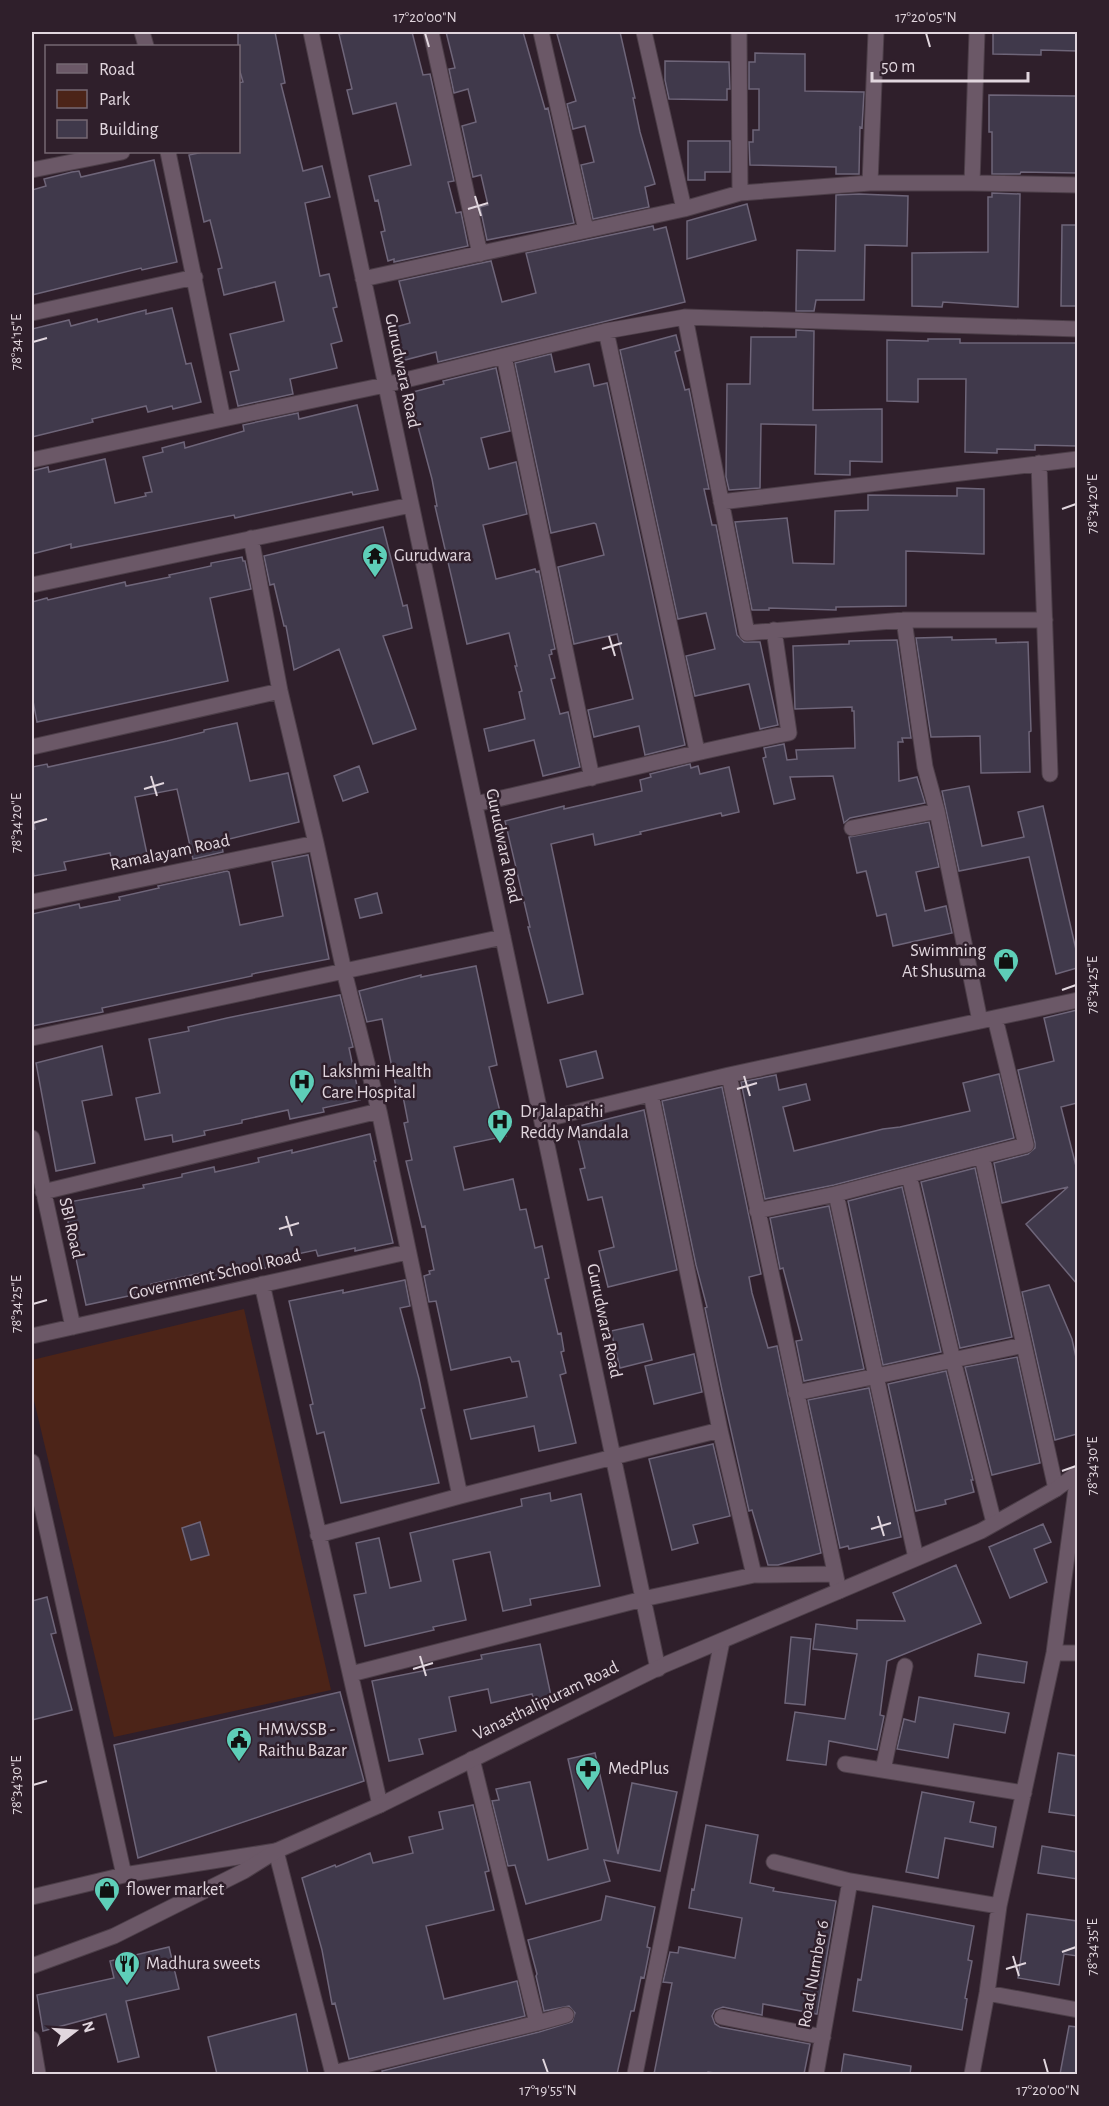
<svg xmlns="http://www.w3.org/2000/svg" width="1109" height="2106" font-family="'Alegreya Sans',sans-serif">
<rect width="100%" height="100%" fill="#2f1f2b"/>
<path fill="#4c2418" d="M244,1309L331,1690L114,1737L32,1392V1360Z"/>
<path fill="#40394b" stroke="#6e6579" stroke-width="1.5" d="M238,32H275L285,83L281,84L303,171L322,166L330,197L305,203L320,276L329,274L337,307L333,308L342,341L331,344L337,368L290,379L293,394L238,406L230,372L239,370L230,334L284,321L275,282L224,295L218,269L222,268L210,220L204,222L189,155L203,152H238V83L243,82L238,65Z
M350,32H412L423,75L430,74L454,181L448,182L456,213L461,212L468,246L394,262V259L388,261L381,232L385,231L378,200L375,201L369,176L411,165L396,103L353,114L347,90L352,89L339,34Z
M446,32H523L545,109L548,108L574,223L487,240L480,207L488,205L481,175L473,177L462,126L476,122L468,89L454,93L449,69L455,68Z
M566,32H620L635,98H633L640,132L655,184L645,187L649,207L593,219L581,165L594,162L585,126L573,129L567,104L576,101L557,34Z
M993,32H1077V51L1041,50V55L993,54Z
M755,53L805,54V91L864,92L862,128L860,127L859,174H836V167L750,165L749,142H753V130H759V89H749V62H755Z
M665,61L729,62L730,89H727V100L669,99L665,80Z
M989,95L1077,96V173L1021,172L1020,174H992V132H989Z
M688,141H730V172H705V180H688Z
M154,160L177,262L142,270L141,268L32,295V190L46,186L44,179L72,172L79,171L81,177Z
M992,193L1020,194L1018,307L943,302L942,307L912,306V253L988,252V197H992Z
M859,194L908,196L907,246L865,245L864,300H816L814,311H796L797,250L835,251L836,195Z
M747,204L756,240L687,259V221Z
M1062,225H1077V306H1061Z
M653,226L654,230L666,227L685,302L438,362L436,352L401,361L392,328L410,323L399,281L491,261L502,302L536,293L526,253Z
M172,308L186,364L191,363L201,402L173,409L172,406L148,412L146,406L92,419L93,422L32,437V329L69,320L71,326L97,319L98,322L146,310V314Z
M796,330L814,331L813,410L882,409V462L850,461V475L815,474L816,425L761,424L760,488L729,490L726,477L727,384H750L751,337H796Z
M676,335L680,350L675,352L685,390L689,389L709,489H704L712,525H716L737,635L744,642H760L778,725L760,729L749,684L695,696L686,656L715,649L706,613L678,619L620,350Z
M928,339H960V343H1077V446L1035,445V450L997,449V453L965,452L966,379H918V402L887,401V340L928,341Z
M551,354L555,372L589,364L594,386L607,383L685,745L645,755L639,726L594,737L588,710L633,699L617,634L574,644L558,567L604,555L596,524L594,523L551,533L515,363Z
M496,368L510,431L481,438L489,469L516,462L527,514L483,525L496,579L535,569L536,572L539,571L555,649L551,650L552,654L549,655L555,678L551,679L560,714L568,712L580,767L543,776L534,740L489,751L484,729L525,719L519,692L522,691L515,666H517L509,633L467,644L435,506H437L432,479L409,393L444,384L443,381Z
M357,405L378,490L353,495L352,492L235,518L234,515L71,548V544L32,554V471L48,467L49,472L105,459L115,503L146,496L145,493L152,492L143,457L163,452L162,448L184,442L185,448L244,431L243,425L298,413L299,419Z
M957,488L984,489V554L906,551V606L836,607V610L769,608V610H752L735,522L787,518L793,563L834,564L835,511L868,510V495L957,496Z
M383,527L403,606L407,605L412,628L383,636L416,729L373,744L339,649L294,670L286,626H284L274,584L270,585L264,556Z
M242,557L243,561H245L251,589L210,598L228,681L37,722L32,696V602L47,598L48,600L125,582L126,586L170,577L169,575L211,566V563Z
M952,637V640L996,639V643L1028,642L1031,731L1029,732L1030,772L981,773L980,736L931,737L916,638Z
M897,640L911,738H902L903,742H898L899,781L917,777L925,803L850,818L844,823L833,776L790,777L795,799L774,804L763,758L766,757L764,748L784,744L787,760L797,759L796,750L855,748L854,711H852V707L795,709L793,646L849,644V641Z
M237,723L250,781L288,773L299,822L221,841L223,852L193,859L177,789L135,797L147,854L112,862L110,853L64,862L66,870L34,876L32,866V830L35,829L32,813V767L47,764L48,767L167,741L204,732V730Z
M690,764L691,768L698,766L700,774L729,767L739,812L722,816L721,813L640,832L641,834L595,845L593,834L551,844L583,994L548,1003L528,927H530L505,821L564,806V809L642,791L640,780L651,777L650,774Z
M359,766L368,792L343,801L334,776Z
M969,786L982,846L1024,837L1018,812L1043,806L1077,954V968L1056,974L1029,857L959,871L942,791Z
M929,822L939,867L916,872L925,911L946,906L952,933L893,946L886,914L877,916L866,871L857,873L849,837Z
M308,855L329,959L252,974V976L102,1008L103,1012L32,1026V914L79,904L80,908L120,900L119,897L159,888L158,886L227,871L229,872L240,925L283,916L272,862Z
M377,893L382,913L360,918L355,899Z
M476,966L497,1065L489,1067L506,1136L454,1147L464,1190L513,1179L520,1210L526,1209L535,1248L542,1246L549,1278L545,1279L558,1334L561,1333L564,1351L561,1352L566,1373L560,1375L576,1443L539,1451L534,1426L471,1439L464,1410L527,1397L519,1361L512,1362L510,1357L451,1370L436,1301L429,1302L424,1276L430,1274L429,1271L434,1270L425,1226L422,1227L406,1161L412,1160L404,1123L408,1122L401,1086L396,1087L382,1019L367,1022L359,991L421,975V977Z
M340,995L353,1047L349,1048L360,1100L323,1108L324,1112L290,1119L288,1110L242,1120V1123L204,1131L205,1135L173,1142L172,1135L145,1140L136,1098L160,1093L149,1039L189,1031L188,1027L227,1018Z
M1077,1010V1103L1061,1107L1077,1170V1284L1026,1224L1068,1187L1002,1203L994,1163L1028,1154L1035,1148V1143L1018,1070L1054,1061L1044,1018Z
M102,1046L112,1095L82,1101L95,1163L56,1171L36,1063Z
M596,1051L603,1078L567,1087L560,1060Z
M999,1074L1014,1138L834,1185L765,1199L741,1082L776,1075L779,1090L806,1084L810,1100L783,1107L794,1151L883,1129L900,1127L970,1111L963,1083Z
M722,1087L761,1274L749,1277L752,1293L768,1348L777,1346L821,1553L778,1565H768L752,1510L749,1511L722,1390L705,1308L707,1307L696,1265L662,1101Z
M644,1110L677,1270L608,1287L599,1251L614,1247L602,1197L588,1200L580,1169L585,1168L575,1127Z
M370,1134L376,1161H374L393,1243L355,1251V1248L318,1256L316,1250L273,1259L274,1266L237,1275L203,1283L201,1273L151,1284L152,1291L86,1305L64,1203L144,1188L143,1185L182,1177V1174L214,1167L215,1172L259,1162L258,1158L292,1150V1153Z
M975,1168L1012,1337L960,1348L921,1182Z
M902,1187L941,1352L883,1365L848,1201Z
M829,1206L864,1369L804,1381L796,1341L802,1340L783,1268L780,1269L770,1218Z
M405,1280L410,1306L400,1308L419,1379L425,1408L421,1409L439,1483L341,1503L324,1432L317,1434L310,1405L313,1404L289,1301L343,1290V1293Z
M1049,1285L1072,1339L1077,1362V1434L1055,1440L1022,1292Z
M643,1324L652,1360L620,1368L611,1331Z
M694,1354L702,1392L654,1404L645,1366Z
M1017,1357L1040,1463L992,1475L965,1367Z
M946,1371L973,1480H971L974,1492L945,1500L946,1504L916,1511L888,1384Z
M869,1388L901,1537L849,1549L848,1546L840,1548L808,1400Z
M713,1444L730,1516L693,1525L698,1543L672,1550L649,1459Z
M550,1493L551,1501L581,1494L600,1586L530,1599L531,1605L503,1611L490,1552L453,1560L466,1620L433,1627L434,1630L365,1646L354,1595L366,1593L356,1543L379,1538L390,1588L421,1581L410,1533L522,1506L521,1499Z
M200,1522L209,1555L191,1560L182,1528Z
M1043,1524L1051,1542L1034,1549L1047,1582L1010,1598L989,1547Z
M956,1565L981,1623L887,1661L880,1715L884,1716L877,1750L829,1741L826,1765L787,1760L795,1712L845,1719L857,1654L813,1649L816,1624L857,1629V1620L905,1621L893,1593Z
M47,1597L56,1633L51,1634L72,1710L32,1720V1601Z
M791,1637L811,1639L805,1705L785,1703Z
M540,1644L551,1696L534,1700L532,1694L491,1703L488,1689L449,1697L456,1731L419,1739L423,1754L389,1761L372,1681L482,1659L481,1655Z
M978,1654L1027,1662L1024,1683L975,1676Z
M340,1692L364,1781L138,1858L114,1745Z
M919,1697L1009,1713L1005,1733L954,1724L948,1758L897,1749L904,1719L915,1722Z
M595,1753L618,1854L632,1783L677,1792L660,1871L604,1860L610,1881L526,1904L515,1865L508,1866L492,1801L499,1800L496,1789L530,1782L548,1860L588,1849L568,1759Z
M1058,1753L1077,1756V1816L1049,1812Z
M922,1792L974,1802L970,1822L996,1827L993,1847L945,1838L938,1878L906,1872Z
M473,1805L489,1871L485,1872L494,1910L426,1926L444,1999L517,1981L525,2016L349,2059L335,2003L332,2004L322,1950L302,1878L335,1865L336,1867L370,1853L373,1863L413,1853L409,1837L443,1829L439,1812Z
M706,1825L758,1835L750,1883L774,1888L773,1891L836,1901L817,2014L763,2004L762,2015L723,2007L715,2010L712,2016L715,2024L720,2027L810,2044L804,2074H722L708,2072L707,2074H654L672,1983L663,1982L670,1952L678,1953L679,1947L735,1958L742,1918L689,1908L692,1889L694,1890Z
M1042,1846L1077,1852V1879L1038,1873Z
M606,1896L655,1907L647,1947L650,1948L644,1978L641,1977L634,2011H631L617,2074H383L382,2071L539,2032L572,2022L575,2013L569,2006L544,2011L536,1976L537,1974L528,1940L601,1920Z
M873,1906L974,1926L968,1960L972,1961L965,1998L967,1999L962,2030L853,2011L858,1979L861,1980Z
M1027,1914L1077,1921V1956L1064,1954L1059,1985L1018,1978Z
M169,1947L179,1989L126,2001L139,2057L118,2062L106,2014L43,2031L37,1995L114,1978L110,1961Z
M296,2014L308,2074H217L208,2037Z
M1069,2026L1077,2027V2074H1060Z
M844,2054L911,2066L910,2074H841Z"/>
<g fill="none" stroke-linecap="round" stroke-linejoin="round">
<defs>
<path id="minor" d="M142,32L146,46
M311,32L658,1669
M431,32L480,254
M541,32L586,230
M644,32L684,209
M739,32L740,193
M168,152L223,419L385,385L606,331L685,317
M32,170L122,152
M870,183L876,32
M972,183L1078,185
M363,279L684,209L740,193L870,183H972L977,32
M32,313L195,277
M606,331L697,751
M504,356L592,778
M32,460L223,419
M1039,463L1050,774
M721,502L1078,459
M251,538L280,691L316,843L344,971L379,1111L460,1496
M32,585L411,505
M904,620L925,767L937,811L980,1021
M1045,620H904L747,633L685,317L1078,329
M32,747L280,691
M475,804C580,781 684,754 789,733L774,630
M852,828L937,811
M32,902L316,843
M32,1038L503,937
M729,1075L839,1591
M651,1094L720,1430L754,1575
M542,1120L729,1075L1078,1000
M32,1138L73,1327
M982,1156L1026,1145L995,1018
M909,1175L953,1360L994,1523
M43,1192L379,1111
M836,1194L916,1558
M757,1211L836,1194L982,1156L1056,1489
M262,1284L380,1805
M32,1336L407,1252
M796,1393L1024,1345
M32,1462L124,1875
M318,1535L460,1496L720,1430
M1054,1653H1078
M351,1674L643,1599L754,1575L835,1574
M845,1764L1024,1793
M883,1770L905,1666
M774,1862L850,1881L999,1906
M32,1897L124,1875L276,1851L333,2074
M987,1993L1078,2010
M722,2017L823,2037
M537,2023L566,2015
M32,2039L38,2074
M333,2073L537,2023L472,1759
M635,2074L722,1641
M816,2074L850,1881
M972,2074L987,1993L999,1906L1054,1653L1078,1474"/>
<path id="tertiary" d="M32,1966L114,1936L244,1871L276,1851L380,1805L664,1665L981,1531L1056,1489L1078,1473"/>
</defs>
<use href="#minor" stroke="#4c3e48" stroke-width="17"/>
<use href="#tertiary" stroke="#4c3e48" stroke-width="17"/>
<use href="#minor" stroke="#6b5867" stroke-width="15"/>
<use href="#tertiary" stroke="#6b5867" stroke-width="15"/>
</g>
<path fill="none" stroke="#e1d6de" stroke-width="2" d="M425,33L429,47M926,33L930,47M475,196L481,216M468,209L488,203M33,342L47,338M1062,509L1076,504M609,636L615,656M602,649L622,643M151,776L157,796M144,789L164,783M33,823L47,819M1062,990L1076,985M744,1076L750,1096M737,1089L757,1083M286,1216L292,1236M279,1229L299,1223M33,1304L47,1300M1062,1471L1076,1466M878,1516L884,1536M871,1529L891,1523M420,1656L426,1676M413,1669L433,1663M33,1785L47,1781M1062,1952L1076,1947M1013,1956L1019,1976M1006,1969L1026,1963M543,2059L548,2073M1044,2059L1048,2073"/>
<defs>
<symbol id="temple-pin" viewBox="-11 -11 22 30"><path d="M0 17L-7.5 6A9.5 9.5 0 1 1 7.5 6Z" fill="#5eceb8" stroke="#2f1f2b"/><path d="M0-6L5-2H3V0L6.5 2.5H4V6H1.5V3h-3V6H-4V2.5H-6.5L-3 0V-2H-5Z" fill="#111"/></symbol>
<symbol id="shop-pin" viewBox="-11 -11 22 30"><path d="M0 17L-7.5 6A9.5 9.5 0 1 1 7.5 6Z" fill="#5eceb8" stroke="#2f1f2b"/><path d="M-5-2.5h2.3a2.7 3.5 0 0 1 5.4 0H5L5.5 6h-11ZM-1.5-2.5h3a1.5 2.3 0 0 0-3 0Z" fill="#111"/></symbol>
<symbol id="hospital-pin" viewBox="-11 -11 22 30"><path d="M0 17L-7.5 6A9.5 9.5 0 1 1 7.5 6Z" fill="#5eceb8" stroke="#2f1f2b"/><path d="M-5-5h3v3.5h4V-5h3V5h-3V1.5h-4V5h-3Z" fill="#111"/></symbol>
<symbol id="civic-pin" viewBox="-11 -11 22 30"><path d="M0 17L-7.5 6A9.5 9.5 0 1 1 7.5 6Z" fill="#5eceb8" stroke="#2f1f2b"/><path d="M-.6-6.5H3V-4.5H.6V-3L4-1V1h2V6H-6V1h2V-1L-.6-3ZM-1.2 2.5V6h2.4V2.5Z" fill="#111"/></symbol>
<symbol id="pharmacy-pin" viewBox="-11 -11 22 30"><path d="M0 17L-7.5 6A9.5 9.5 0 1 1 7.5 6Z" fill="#5eceb8" stroke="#2f1f2b"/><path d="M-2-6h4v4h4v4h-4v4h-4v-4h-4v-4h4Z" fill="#111"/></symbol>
<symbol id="restaurant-pin" viewBox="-11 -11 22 30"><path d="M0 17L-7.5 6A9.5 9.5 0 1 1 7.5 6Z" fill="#5eceb8" stroke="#2f1f2b"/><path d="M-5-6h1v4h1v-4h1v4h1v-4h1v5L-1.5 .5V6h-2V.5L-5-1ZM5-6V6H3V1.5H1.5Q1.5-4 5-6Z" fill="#111"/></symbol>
</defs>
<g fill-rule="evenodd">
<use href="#temple-pin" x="360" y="541" width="30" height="40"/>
<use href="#shop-pin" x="991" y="946" width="30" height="40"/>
<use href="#hospital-pin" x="287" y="1067" width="30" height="40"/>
<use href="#hospital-pin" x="485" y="1107" width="30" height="40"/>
<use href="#civic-pin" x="224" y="1725" width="30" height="40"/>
<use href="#pharmacy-pin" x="573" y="1754" width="30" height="40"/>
<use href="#shop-pin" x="92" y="1875" width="30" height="40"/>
<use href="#restaurant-pin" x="112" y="1949" width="30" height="40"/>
</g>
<g text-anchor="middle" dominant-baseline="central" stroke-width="5" stroke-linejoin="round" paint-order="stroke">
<g font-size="18" fill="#e1d6de" stroke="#2f1f2b">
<text transform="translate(402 371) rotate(78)">Gurudwara Road</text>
<text transform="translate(503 846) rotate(78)">Gurudwara Road</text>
<text transform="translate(170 853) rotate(-12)">Ramalayam Road</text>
<text transform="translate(71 1228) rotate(77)">SBI Road</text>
<text transform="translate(215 1275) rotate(-13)">Government School Road</text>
<text transform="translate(604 1321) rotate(78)">Gurudwara Road</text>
<text transform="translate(546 1701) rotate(-26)">Vanasthalipuram Road</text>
<text transform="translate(814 1974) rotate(-80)">Road Number 6</text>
</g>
<g font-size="18" fill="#e1d6de" stroke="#2f1f2b" text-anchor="start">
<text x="394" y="556">Gurudwara</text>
<text x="986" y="951" text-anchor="end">Swimming<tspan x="986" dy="21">At Shusuma</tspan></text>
<text x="322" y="1072">Lakshmi Health<tspan x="322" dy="21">Care Hospital</tspan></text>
<text x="520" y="1112">Dr Jalapathi<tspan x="520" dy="21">Reddy Mandala</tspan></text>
<text x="258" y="1730">HMWSSB -<tspan x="258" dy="21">Raithu Bazar</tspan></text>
<text x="608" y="1769">MedPlus</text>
<text x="126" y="1890">flower market</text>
<text x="146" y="1964">Madhura sweets</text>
</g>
</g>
<rect width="1109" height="2106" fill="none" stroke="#2f1f2b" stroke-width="66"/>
<rect x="45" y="45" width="195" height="108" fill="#2f1f2b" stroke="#766873" stroke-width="1.5"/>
<rect x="57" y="64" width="30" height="9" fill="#6b5867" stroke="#766873" stroke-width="1.5"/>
<text x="99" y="75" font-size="18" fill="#e1d6de">Road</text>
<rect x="57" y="90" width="30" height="18" fill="#4c2418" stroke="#766873" stroke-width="1.5"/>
<text x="99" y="105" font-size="18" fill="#e1d6de">Park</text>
<rect x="57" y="120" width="30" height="18" fill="#40394b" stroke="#766873" stroke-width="1.5"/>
<text x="99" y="135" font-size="18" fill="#e1d6de">Building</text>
<g transform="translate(75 2031) rotate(73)" stroke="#2f1f2b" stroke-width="4.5" paint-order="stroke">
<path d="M0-4.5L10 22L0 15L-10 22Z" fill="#e1d6de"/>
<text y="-9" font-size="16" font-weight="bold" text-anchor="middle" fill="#e1d6de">N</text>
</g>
<path d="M872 72v9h156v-9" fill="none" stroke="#e1d6de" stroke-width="3"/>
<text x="881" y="72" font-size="18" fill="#e1d6de" stroke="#2f1f2b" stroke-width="4.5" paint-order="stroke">50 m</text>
<rect x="33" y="33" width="1043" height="2040" fill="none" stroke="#e1d6de" stroke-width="2"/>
<g font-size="15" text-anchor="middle" fill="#e1d6de">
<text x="425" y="22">17°20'00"N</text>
<text x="926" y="22">17°20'05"N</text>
<text transform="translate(16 342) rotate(-90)" y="5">78°34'15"E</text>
<text transform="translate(1092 504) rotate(-90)" y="5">78°34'20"E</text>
<text transform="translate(16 823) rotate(-90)" y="5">78°34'20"E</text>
<text transform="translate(1092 985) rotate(-90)" y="5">78°34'25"E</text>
<text transform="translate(16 1304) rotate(-90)" y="5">78°34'25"E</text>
<text transform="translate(1092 1466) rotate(-90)" y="5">78°34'30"E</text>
<text transform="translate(16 1785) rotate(-90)" y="5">78°34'30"E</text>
<text transform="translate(1092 1947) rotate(-90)" y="5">78°34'35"E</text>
<text x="548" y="2095">17°19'55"N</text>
<text x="1048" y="2095">17°20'00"N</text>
</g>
</svg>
